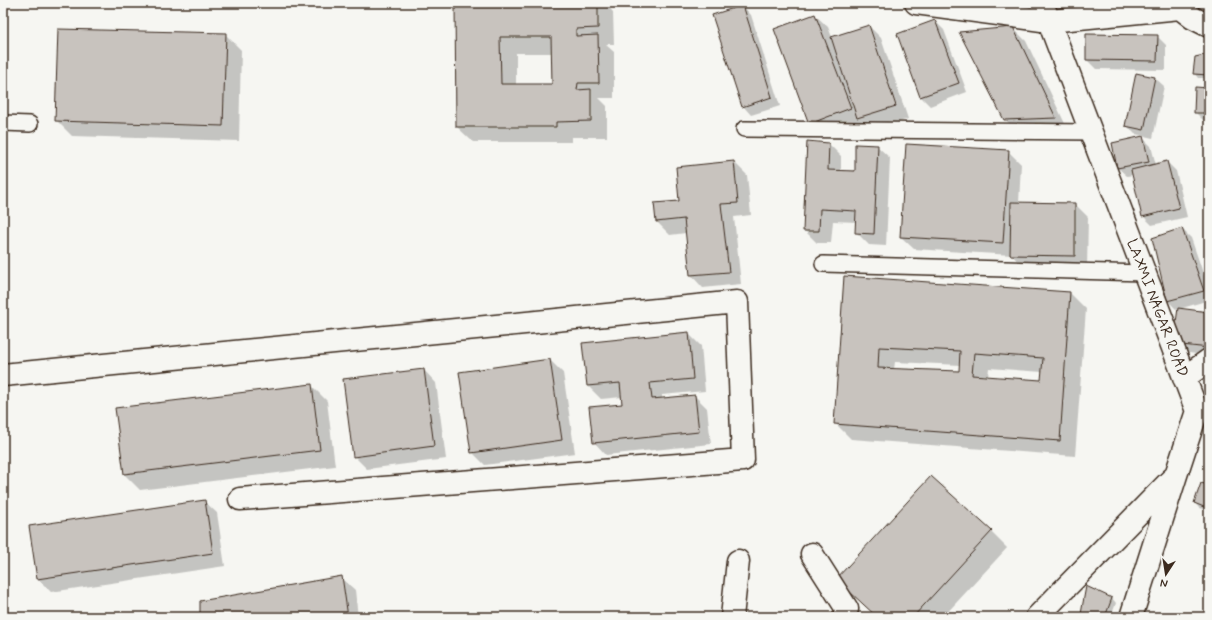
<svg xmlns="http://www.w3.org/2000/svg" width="1212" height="620" font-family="Mynerve,sans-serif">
<rect width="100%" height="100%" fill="#f6f6f2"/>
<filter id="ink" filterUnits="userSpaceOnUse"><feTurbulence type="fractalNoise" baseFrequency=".025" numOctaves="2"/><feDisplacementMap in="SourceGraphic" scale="8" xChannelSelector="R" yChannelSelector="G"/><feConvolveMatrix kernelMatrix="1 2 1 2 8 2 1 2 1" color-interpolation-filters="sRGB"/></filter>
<g filter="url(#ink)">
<path fill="#0003" fill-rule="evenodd" d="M456,3H605L613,12L614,44H605L614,52V98H599L607,106V137H571V142H473L457,127ZM516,53H553V85H516Z
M743,6L751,15L780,106L751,115L743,106Z
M815,15L828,27L832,37L869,26L881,38L908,119L871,131L862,121L823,136L810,123Z
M935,21L944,30L967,92L930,106L921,97L898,34Z
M1013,28L1026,41L1068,130L1018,132L1005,119Z
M225,34L241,50L239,141L72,136L56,120Z
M1157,36L1166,45V70L1096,69L1087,60Z
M1209,56V78H1198L1194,73Z
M1155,78L1164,86L1153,138L1135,134L1126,125Z
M1209,89V122L1204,121L1195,112Z
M1142,137L1151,146L1156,165L1167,162L1176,171L1187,217L1152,225L1143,216L1133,175L1127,176L1118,168Z
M829,144L841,156V171L855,172L877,146L890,158L886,246L869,245L856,232L857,222L833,221L831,243H817L804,230Z
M1008,151L1021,164L1019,203L1075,204L1088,217L1087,269L1024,268L1012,255L914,249L901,237Z
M734,162L747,175L751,215L734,217L741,284L703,288L691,275L686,233L670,235L657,222L680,202Z
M1182,229L1191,238L1209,290V300L1179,309L1209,313V356L1183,352L1179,309L1177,310L1168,301L1153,238Z
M845,277L1070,293L1086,309L1075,456L851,439L835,423ZM895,362L961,365L960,372L894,369ZM989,368L1043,372L1042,381L988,377Z
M688,333L701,346L705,391L662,395V399L695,396L707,408L711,444L606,455L594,442L623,405L622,397L601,399L588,386Z
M550,360L563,373L575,453L485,465L472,452Z
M424,370L436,383L446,459L367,469L354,456Z
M311,385L327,401L335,466L140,490L124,474L116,409Z
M1209,486V511L1199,508L1195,503Z
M204,501L217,513L225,566L51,592L38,579L30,527Z
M991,532L1007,548L943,617H877Z
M342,578L355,590L358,617H201Z
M1112,598L1116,603L1111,617H1085L1082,614Z"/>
<path fill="#c8c3be" stroke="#3b2a1e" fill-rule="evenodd" d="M455,3H598V28L576,29V36L598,35L599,83H578L577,90L591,89V121L556,122V127H456ZM500,37H551L552,84H501Z
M743,5L772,97L742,107L712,15Z
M815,14L851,108L809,124L774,29Z
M935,20L959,83L920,97L897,34Z
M869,25L896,106L857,118L831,37Z
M1013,27L1056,118L1004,120L959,32Z
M58,29L226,33L223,126L55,121Z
M1086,34L1158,35L1157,61L1086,60Z
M1204,55H1209V75L1193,74L1195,57Z
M1136,73L1155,77L1144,130L1125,126Z
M1195,87L1209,88V113H1194Z
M1143,136L1149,162L1117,168L1112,143Z
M807,141L829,143L828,170L855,171V144L878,145L874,234L855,233L856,211L820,209L819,231H803Z
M906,144L1009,150L1003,243L900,237Z
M734,161L738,203L721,204L729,272L690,275L684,219L656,222L654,203L679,201L676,167Z
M1167,161L1179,208L1142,217L1131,170Z
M1011,202L1075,203V256L1010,255Z
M1182,228L1204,291L1167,301L1152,238Z
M844,276L1070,292L1060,441L834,424ZM879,347L960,351L959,371L878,368ZM974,353L1043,358L1041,380L972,375Z
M1178,308L1209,312V348L1173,344Z
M689,332L693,379L650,383L652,399L695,395L699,432L593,443L589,407L622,404L620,383L587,386L582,343Z
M550,359L562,440L471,453L459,372Z
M424,369L434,446L353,457L343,379Z
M312,384L320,450L124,474L115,408Z
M931,476L992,531L913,617H877L836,579Z
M1201,483L1209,485V509L1194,503Z
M205,500L213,553L37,579L29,526Z
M342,576L348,617H200V601Z
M1086,586L1112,598L1105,617H1089L1081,614Z"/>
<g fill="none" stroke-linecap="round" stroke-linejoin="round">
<defs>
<path id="service" d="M3,123L30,124
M744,129L1091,132
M823,264L1144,273"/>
<path id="minor" d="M916,3L1049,21L1180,8
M1042,3L1197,411L1176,475L1131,617
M1179,3L1180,8L1193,18L1209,26
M3,375L737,302L743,460L240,499
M1184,378L1209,360
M812,554L847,609L844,617
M732,617L738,561
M1037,617L1172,479"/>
</defs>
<use href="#service" stroke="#3b2a1e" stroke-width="18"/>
<use href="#minor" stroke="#3b2a1e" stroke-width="25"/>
<use href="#service" stroke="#f6f6f2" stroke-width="15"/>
<use href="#minor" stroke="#f6f6f2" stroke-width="22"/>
</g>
</g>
<g text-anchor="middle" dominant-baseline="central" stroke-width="3" stroke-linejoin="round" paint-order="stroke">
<g font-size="15" fill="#3b2a1e" stroke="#f6f6f2">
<text transform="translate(1157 308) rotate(69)">LAXMI NAGAR ROAD</text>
</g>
</g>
<rect width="1212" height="620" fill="none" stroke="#f6f6f2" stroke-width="16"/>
<rect x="8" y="8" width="1196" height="604" fill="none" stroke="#3b2a1e" stroke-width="1.5" filter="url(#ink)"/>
<g transform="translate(1166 574) rotate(192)" stroke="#f6f6f2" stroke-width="3" paint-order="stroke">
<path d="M0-3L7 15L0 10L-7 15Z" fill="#3b2a1e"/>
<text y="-6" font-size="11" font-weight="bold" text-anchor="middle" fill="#3b2a1e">N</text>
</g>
</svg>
